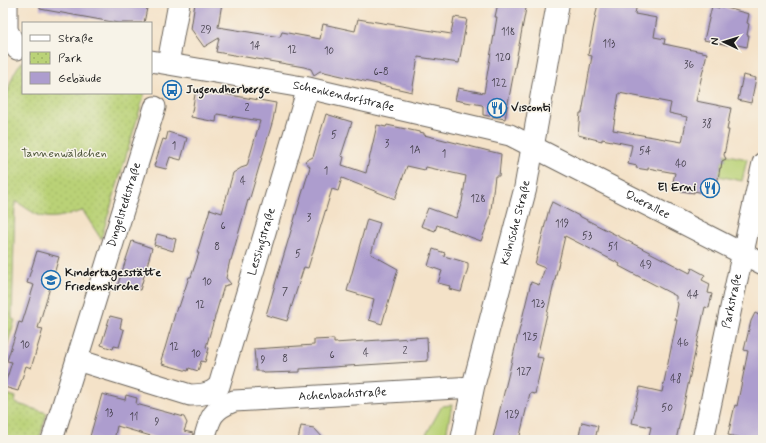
<svg xmlns="http://www.w3.org/2000/svg" width="766" height="443" font-family="Mynerve,sans-serif">
<defs>
<pattern id="park-dots" width="8" height="8" patternUnits="userSpaceOnUse"><rect width="8" height="8" fill="#bad277"/><path d="M2 2h.1M6 6h.1" fill="none" stroke="#9fb466" stroke-width="1.8" stroke-linecap="round"/></pattern>
</defs>
<rect width="100%" height="100%" fill="#f7f3e8"/>
<filter id="ink" filterUnits="userSpaceOnUse"><feTurbulence type="fractalNoise" baseFrequency=".025" numOctaves="2"/><feDisplacementMap in="SourceGraphic" scale="8" xChannelSelector="R" yChannelSelector="G"/><feConvolveMatrix kernelMatrix="1 2 1 2 8 2 1 2 1" color-interpolation-filters="sRGB"/></filter>
<filter id="wash" filterUnits="userSpaceOnUse"><feTurbulence type="fractalNoise" baseFrequency=".012" numOctaves="4" result="noise"/><feDisplacementMap in="SourceGraphic" scale="16" xChannelSelector="R" yChannelSelector="G"/><feGaussianBlur stdDeviation="0.9" result="paint"/><feColorMatrix in="noise" values="0 0 0 0 0 0 0 0 0 0 0 0 0 0 0 0 0 1.4 0 .05"/><feComposite in="paint" operator="in"/></filter>
<g filter="url(#wash)">
<rect width="100%" height="100%" fill="#f4e2c8"/>
<path fill="#bad277" stroke="#6b774a" d="M723,154L747,159L742,181L714,175L716,167L721,168L722,161L726,159Z
M452,405L445,440H423L442,406Z"/>
<path fill="url(#park-dots)" stroke="#6b774a" d="M23,61V93H144V96L101,239L83,211C66,215 50,222 34,213C27,209 21,204 15,201L12,319L15,320L3,360V116C7,98 9,74 23,61Z
M3,393L16,397L15,403L47,413L39,440H3Z"/>
<g id="blocks">
<path fill="#ad9dce" fill-rule="evenodd" d="M40,3H148L144,23H118L40,9Z
M195,3H222L218,27L280,37L282,32L320,39L323,24L355,31L358,19L451,34L454,17L467,19L459,63L418,57L412,92L320,71L314,75L311,69L304,67L216,52L219,38L204,47L191,29Z
M498,3H527L505,119L483,115V106L482,105L455,100L458,88L484,93L497,17H495Z
M598,3H637L635,14L657,18L654,37L665,39L664,44L707,53L696,101L731,108L727,130H729L724,155L726,159L722,161L721,168H720L715,195L694,191V193L681,191V188L672,186L675,173L648,168V170L636,168L637,166L628,164L632,145L602,139V141L578,135L580,113H582L592,56L588,55ZM619,93L671,103L669,113L687,117L682,142L613,130Z
M712,6L719,8V6L749,14L747,23L749,24L747,35H749L747,47L728,43V45L704,40Z
M743,75L756,78L751,103L738,100Z
M196,89L276,103L273,120L262,157L249,201L248,200L231,260H230L226,278L231,284L224,286L206,347L209,348L205,362L201,361L198,371L189,368L188,371L162,364L163,361L161,360L165,348L177,307H179L189,277H191L199,253H197L210,209L222,213L233,173L241,168L247,166L260,121L217,114L216,122L191,117Z
M326,114L352,122L341,156L344,157L342,165L366,173L377,125L386,127L387,125L424,133V135L501,154L499,176H495L490,218L481,241L437,225L435,231L421,226L428,208L456,218L462,202L466,176L426,167L425,170L407,166L395,199L342,178L338,191L332,189L308,268L304,267L287,321L266,315L310,167L305,161L313,157Z
M168,132L187,138L181,160L170,157L166,169L154,166L163,139L166,140Z
M552,202L690,273L692,268L705,275L702,280L710,284L708,293L712,294L709,308L705,307L676,440H648L651,427L632,423L640,387L662,392L677,320H675L678,304L676,300V296L619,266L620,264L565,236L537,357L543,358L535,394L530,393L519,440H500L493,438L531,282L539,285L545,268L535,264L549,209Z
M367,219L380,223L371,254L398,269L382,324L369,320L374,299L347,291Z
M157,234L176,239L173,251L154,245Z
M132,241L152,248L140,290L118,284Z
M433,249L445,253L444,256L468,263V268L461,292L449,289L450,286L438,283L442,271L428,266Z
M37,251L59,257L38,328L43,329L31,368L26,366L18,391L4,387L12,362L7,361L19,322L22,323L34,285L27,283Z
M755,313L763,317V440H751L728,435L735,405L737,406L748,351L744,350L751,321Z
M110,316L122,319L120,328L124,330L119,347L114,346L113,349L101,345Z
M427,337L428,361L300,369V372L264,373L262,371H256L254,349L314,345V340L334,339V343Z
M102,394L125,400L126,395L137,398L136,404L184,417L187,423L184,431L193,433L192,440H164L117,426L114,440H89Z
M582,422L598,426L595,440H578Z
M301,426L314,428L325,440H298Z"/>
</g>
</g>
<g filter="url(#ink)">
<use href="#blocks" fill-opacity="0" stroke="#686158" stroke-width="1"/>
<g fill="none" stroke-linecap="round" stroke-linejoin="round">
<defs>
<g id="minor">
<path d="M7,3V30L17,49"/>
<path id="s1" d="M151,61L308,88L510,135L763,264"/>
<path d="M168,63L179,3"/>
<path id="s2" d="M77,360L190,395C202,395 210,394 219,386L308,88"/>
<path id="s3" d="M52,440L155,107"/>
<path id="s4" d="M204,440C210,418 211,410 234,401L473,387"/>
<path id="s5" d="M703,440L739,270L763,163"/>
</g>
<g id="major">
<path id="s6" d="M462,440L473,387L525,190L558,3"/>
</g>
</defs>
<use href="#minor" stroke="#686158" stroke-width="23"/>
<use href="#major" stroke="#686158" stroke-width="24"/>
<use href="#minor" stroke="#fff" stroke-width="21"/>
<use href="#major" stroke="#fff" stroke-width="22"/>
</g>
</g>
<defs>
<symbol id="bus-ring" viewBox="-11 -11 22 22"><circle r="9.5" fill="#f7f3e8" stroke="#1f6fb2" stroke-width="1.5"/><path d="M-5-6H5V4H4V6H2V4H-2V6H-4V4H-5ZM-3.5-4V0h7V-4ZM-3.5 1.2v1.5H-2V1.2ZM2 1.2v1.5H3.5V1.2Z" fill="#1f6fb2"/></symbol>
<symbol id="restaurant-ring" viewBox="-11 -11 22 22"><circle r="9.5" fill="#f7f3e8" stroke="#1f6fb2" stroke-width="1.5"/><path d="M-5-6h1v4h1v-4h1v4h1v-4h1v5L-1.5 .5V6h-2V.5L-5-1ZM5-6V6H3V1.5H1.5Q1.5-4 5-6Z" fill="#1f6fb2"/></symbol>
<symbol id="school-ring" viewBox="-11 -11 22 22"><circle r="9.5" fill="#f7f3e8" stroke="#1f6fb2" stroke-width="1.5"/><path d="M0-5L7-2L0 1L-7-2ZM-4 1L0 2.5L4 1V4Q0 6-4 4Z" fill="#1f6fb2"/></symbol>
</defs>
<g fill-rule="evenodd">
<use href="#bus-ring" x="161" y="79" width="22" height="22"/>
<use href="#restaurant-ring" x="486" y="97" width="22" height="22"/>
<use href="#restaurant-ring" x="699" y="177" width="22" height="22"/>
<use href="#school-ring" x="40" y="269" width="22" height="22"/>
</g>
<g text-anchor="middle" dominant-baseline="central" stroke-width="3" stroke-linejoin="round" paint-order="stroke">
<g font-size="10" fill="#403c48">
<text x="206" y="30">29</text>
<text x="508" y="32">118</text>
<text x="609" y="44">113</text>
<text x="255" y="46">14</text>
<text x="292" y="50">12</text>
<text x="329" y="51">10</text>
<text x="503" y="58">120</text>
<text x="689" y="65">36</text>
<text x="381" y="72">6-8</text>
<text x="499" y="83">122</text>
<text x="247" y="108">2</text>
<text x="707" y="124">38</text>
<text x="334" y="135">5</text>
<text x="387" y="144">3</text>
<text x="174" y="146">1</text>
<text x="415" y="150">1A</text>
<text x="645" y="151">54</text>
<text x="444" y="154">1</text>
<text x="681" y="164">40</text>
<text x="326" y="171">1</text>
<text x="243" y="181">4</text>
<text x="478" y="199">128</text>
<text x="309" y="218">3</text>
<text x="562" y="224">119</text>
<text x="223" y="226">6</text>
<text x="587" y="236">53</text>
<text x="217" y="247">8</text>
<text x="613" y="247">51</text>
<text x="298" y="254">5</text>
<text x="646" y="265">49</text>
<text x="207" y="282">10</text>
<text x="285" y="292">7</text>
<text x="693" y="295">44</text>
<text x="538" y="304">123</text>
<text x="200" y="305">12</text>
<text x="530" y="337">125</text>
<text x="683" y="343">46</text>
<text x="25" y="345">10</text>
<text x="174" y="347">12</text>
<text x="405" y="351">2</text>
<text x="366" y="353">4</text>
<text x="196" y="354">10</text>
<text x="332" y="355">6</text>
<text x="285" y="359">8</text>
<text x="263" y="360">9</text>
<text x="524" y="372">127</text>
<text x="676" y="379">48</text>
<text x="667" y="408">50</text>
<text x="109" y="413">13</text>
<text x="512" y="415">129</text>
<text x="134" y="417">11</text>
<text x="157" y="422">9</text>
</g>
<g font-size="12" font-weight="bold" fill="#1c1c1c" stroke="#f7f3e8" text-anchor="start">
<text x="186" y="90">Jugendherberge</text>
<text x="511" y="108">Visconti</text>
<text x="696" y="188" text-anchor="end">El Erni</text>
<text x="65" y="273">Kindertagesstätte<tspan x="65" dy="14">Friedenskirche</tspan></text>
</g>
<g font-size="12" fill="#1c1c1c" stroke="#f7f3e8">
<text stroke="none"><textPath href="#s1" startOffset="196">Schenkendorfstraße</textPath></text>
<text stroke="none"><textPath href="#s3" startOffset="246">Dingelstedtstraße</textPath></text>
<text stroke="none"><textPath href="#s1" startOffset="521">Querallee</textPath></text>
<text stroke="none"><textPath href="#s6" startOffset="224">Kölnische Straße</textPath></text>
<text stroke="none"><textPath href="#s2" startOffset="300">Lessingstraße</textPath></text>
<text stroke="none"><textPath href="#s5" startOffset="142">Parkstraße</textPath></text>
<text stroke="none"><textPath href="#s4" startOffset="161">Achenbachstraße</textPath></text>
</g>
<g font-size="12" fill="#4b5337" stroke="#f7f3e8">
<text x="64" y="154">Tannenwäldchen</text>
</g>
</g>
<rect width="766" height="443" fill="none" stroke="#f7f3e8" stroke-width="16"/>
<rect x="22" y="22" width="130" height="72" fill="#f7f3e8" stroke="#9f9d96"/>
<rect x="30" y="35" width="20" height="6" fill="#ffffff" stroke="#9f9d96"/>
<text x="58" y="42" font-size="12" fill="#1c1c1c">Straße</text>
<rect x="30" y="52" width="20" height="12" fill="url(#park-dots)" stroke="#9f9d96"/>
<text x="58" y="62" font-size="12" fill="#1c1c1c">Park</text>
<rect x="30" y="72" width="20" height="12" fill="#ad9dce" stroke="#9f9d96"/>
<text x="58" y="82" font-size="12" fill="#1c1c1c">Gebäude</text>
<g transform="translate(724 42) rotate(274)" stroke="#f7f3e8" stroke-width="3" paint-order="stroke">
<path d="M0-3L7 15L0 10L-7 15Z" fill="#1c1c1c"/>
<text y="-6" font-size="11" font-weight="bold" text-anchor="middle" fill="#1c1c1c">N</text>
</g>
</svg>
